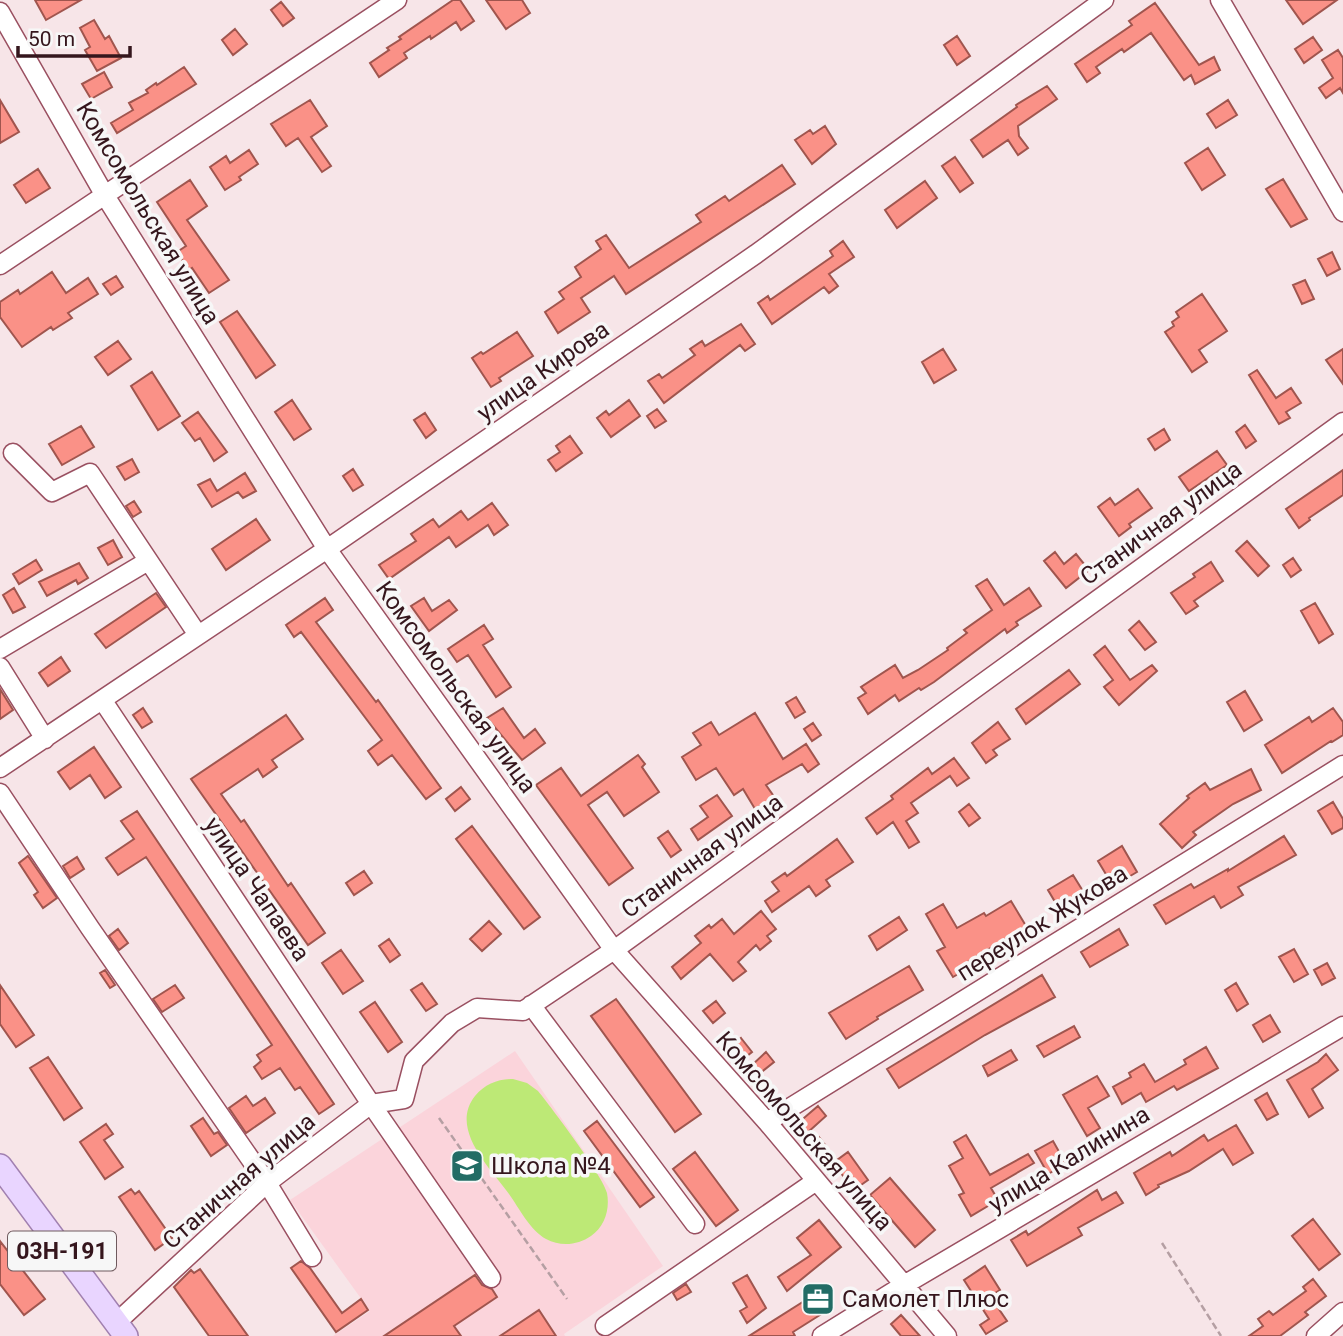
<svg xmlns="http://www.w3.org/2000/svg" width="1343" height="1336" font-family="Roboto,sans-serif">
<rect width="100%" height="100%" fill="#f7e5e8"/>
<path fill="#fbd4db" d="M515,1051L663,1266L564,1334L565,1336H333L370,1311L290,1200Z"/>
<path fill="#bde976" d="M513,1079L527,1083L538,1091C551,1107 604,1177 607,1193C610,1209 605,1226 591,1236C578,1245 561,1247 546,1239C530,1230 519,1208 509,1194C490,1168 449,1129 475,1096C485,1084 498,1079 513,1079Z"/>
<path fill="#fa9187" stroke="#a0554e" stroke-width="2" d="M35,0H81L46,20Z
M453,0H460L474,21L461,30L456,22L431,39L430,36L404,53L407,58L379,77L370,63L389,50L387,48L401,39L399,37Z
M486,0H522L530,13L506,29Z
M1286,0H1337L1303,24Z
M281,2L294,18L283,26L271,10Z
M1155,3L1199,65L1214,57L1220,70L1195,84L1191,75L1184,80L1151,33L1124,52L1122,49L1096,67L1100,73L1087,82L1075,64L1132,25L1129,21Z
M94,20L105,39L109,36L121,58L97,71L85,50L90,47L80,28Z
M235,29L247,44L233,55L222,40Z
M957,36L970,56L957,65L944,45Z
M1313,37L1322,50L1304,63L1295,49Z
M1338,50L1343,58V93L1340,88L1326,98L1319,88L1333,78L1322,60Z
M184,67L196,84L117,133L111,123L133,110L129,103L148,93L146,90L156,83L157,85Z
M104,72L112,87L91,99L82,84Z
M1047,86L1057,99L1018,126L1019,136L1028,148L1018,155L1008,140L983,157L971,140L1017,107L1016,105Z
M0,100L19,132L0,143Z
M310,100L327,126L311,137L331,166L322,172L298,138L286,146L271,124Z
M1228,100L1237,115L1216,128L1207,114Z
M825,126L836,144L812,164L795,140L810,130L813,134Z
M1208,148L1225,175L1202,190L1185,163Z
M249,150L258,164L239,177L241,180L225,190L210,167L226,156L230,163Z
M955,157L973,183L960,192L942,166Z
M782,165L795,184L626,294L614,276L581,298L590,312L558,333L545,312L564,299L559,292L581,277L575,267L601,249L596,241L606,235L629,268L701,222L696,215L725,196L729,201Z
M38,169L50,188L26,203L14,185Z
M1283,179L1307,219L1291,227L1266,189Z
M190,180L207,206L187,220L229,280L209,293L192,268L189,270L177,252L186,246L157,202Z
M925,181L937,198L897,228L885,210Z
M843,241L854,257L829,274L838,286L829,293L824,287L772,324L758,303L768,296L770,300L833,256L830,251Z
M1332,252L1340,269L1327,276L1318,259Z
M52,272L66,293L88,278L98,294L68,313L72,318L53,330L51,327L22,347L0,317V302L18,290L20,294Z
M116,276L123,287L111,295L103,284Z
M1305,280L1314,299L1302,304L1293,285Z
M1202,294L1227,331L1199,350L1207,362L1192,372L1165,332L1174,326L1172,322L1179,317L1176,312Z
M237,311L275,365L256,378L220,322Z
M741,324L755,344L745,351L740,345L664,403L648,381L659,374L662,378L695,355L690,349L702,341L705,346Z
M517,332L533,356L499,378L501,381L491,387L472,358L481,352L483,354Z
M118,341L131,359L108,375L95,357Z
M943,349L956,370L934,383L922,362Z
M1343,349V384L1326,360Z
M1257,370L1276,398L1291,388L1301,403L1286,412L1290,418L1279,424L1249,375Z
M152,372L180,416L158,430L131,386Z
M292,400L311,429L294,440L275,412Z
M629,400L640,416L611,437L597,418L606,411L609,415Z
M657,409L666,421L655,428L647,416Z
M198,412L227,452L214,461L200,438L195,441L182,423Z
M425,413L436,430L426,438L414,420Z
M1245,425L1256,441L1246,448L1236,432Z
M81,426L94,447L62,465L49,444Z
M1164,429L1170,440L1155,450L1148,439Z
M570,436L582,453L556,471L548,460L560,452L556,446Z
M1217,451L1227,465L1189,491L1179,477Z
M132,459L139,472L125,480L117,467Z
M353,469L363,485L353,491L343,476Z
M1343,470V495L1309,518L1310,520L1299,528L1286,509Z
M245,473L256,491L243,498L238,492L212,507L198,485L210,479L217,491Z
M1138,489L1152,508L1129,524L1131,527L1119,536L1098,507L1110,498L1115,505Z
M134,501L141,512L133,517L126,506Z
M492,503L508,525L494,535L488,525L456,547L449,537L389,579L379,565L416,541L411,534L433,519L439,527L461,511L468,520Z
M256,519L270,540L226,570L212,549Z
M113,540L122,557L108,565L98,548Z
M1247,541L1269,566L1258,576L1236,551Z
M1055,552L1064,564L1076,554L1089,570L1066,588L1044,561Z
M1293,558L1301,570L1291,577L1283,565Z
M36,560L42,570L19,584L13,574Z
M1211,562L1223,581L1194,601L1198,606L1186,614L1171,593L1195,577L1193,574Z
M79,563L88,578L78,584L76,580L47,596L39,582Z
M987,579L1004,605L1029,588L1041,606L1016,622L1018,625L1007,633L1005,629L934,682L921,690L919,688L899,701L895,695L868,714L858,698L866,693L861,687L895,665L903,678L918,670L948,650L947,648L967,633L964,630L992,610L976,586Z
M14,588L25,607L13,613L3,595Z
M156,593L166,607L106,648L95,634Z
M325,598L333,610L316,622L376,702L378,700L441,788L426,799L392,755L378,765L368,751L382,740L301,632L294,637L286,625Z
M424,598L432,611L449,600L457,610L429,631L411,606Z
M1315,603L1333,634L1319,643L1301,611Z
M1139,621L1156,642L1145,650L1129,630Z
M484,625L493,639L483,645L511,687L496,697L468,655L457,662L448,649Z
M1105,646L1130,680L1152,665L1157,671L1119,705L1104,687L1113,680L1094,655Z
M61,657L70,671L48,686L39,673Z
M1069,670L1080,684L1026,724L1016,709Z
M0,689L13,710L0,719Z
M1245,691L1262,720L1244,731L1227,702Z
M796,697L805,712L795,718L786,703Z
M143,708L152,722L142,728L133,715Z
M503,708L524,738L535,729L545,743L522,760L487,718Z
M1333,708L1343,722V735L1332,742L1331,741L1282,773L1265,745L1309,717L1312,722Z
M755,713L783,759L806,744L819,764L808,772L802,764L766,785L775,798L755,809L743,789L734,795L716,768L696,780L682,757L701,745L693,733L711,722L719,735Z
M286,715L303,739L272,760L277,767L263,777L258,769L221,794L241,822L244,820L288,886L291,883L325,933L308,945L191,779Z
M998,722L1010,739L993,750L997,755L986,763L972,743Z
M813,723L821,735L812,741L804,729Z
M94,747L121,787L105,798L90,775L70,789L58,772Z
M638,755L645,764L642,767L659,792L624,816L607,792L588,805L633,868L609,885L536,785L561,768L581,796Z
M954,758L969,778L957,786L950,776L911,803L918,813L906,821L919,842L909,848L893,822L877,834L866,818L893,799L891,796L928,768L932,774Z
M1251,769L1261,790L1233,804L1193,832L1196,835L1182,848L1160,824L1189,798L1187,796L1205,783L1210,790Z
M461,787L470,799L455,811L446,799Z
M717,795L732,816L698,840L691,829L708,817L700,806Z
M1333,802L1343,819V828L1332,834L1318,811Z
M969,804L980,818L969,826L959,812Z
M137,811L334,1104L319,1114L300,1087L295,1090L280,1068L262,1079L254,1067L261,1061L257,1055L272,1045L146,857L118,875L106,858L134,839L121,821Z
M472,826L540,917L524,929L456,839Z
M668,831L681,850L671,857L658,838Z
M1284,836L1296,855L1238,887L1243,895L1221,908L1214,896L1166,924L1154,905L1191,884L1194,888L1228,869V871Z
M837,839L853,862L826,880L830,886L816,896L809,886L772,912L765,901L779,891L772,882L785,873L787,876Z
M1122,846L1137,872L1113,886L1098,861Z
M28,856L57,898L43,908L34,895L38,892L19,863Z
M77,857L84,869L70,878L63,866Z
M364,871L372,883L354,895L346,883Z
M1073,875L1086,896L1061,912L1048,890Z
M1011,901L1029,931L1015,939L1012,935L969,961L972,966L953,977L937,951L945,947L926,914L943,904L957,928L984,913L986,916Z
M761,911L776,929L767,936L771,941L760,950L756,945L738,962L746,971L733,981L710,954L681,979L672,967L701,943L695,936L709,925L711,928L722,919L734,934Z
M899,917L907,930L877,950L869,936Z
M489,921L501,934L482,951L470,939Z
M118,929L128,943L119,950L109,936Z
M1119,929L1128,945L1090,967L1081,952Z
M389,939L400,955L390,962L379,946Z
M1294,949L1308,974L1294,982L1279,957Z
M341,950L363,981L343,994L322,963Z
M1327,963L1335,978L1322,985L1314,970Z
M909,966L923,990L877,1017L878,1019L846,1039L829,1013Z
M105,970L115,985L110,988L100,973Z
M1042,975L1055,997L985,1035L899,1088L887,1069Z
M422,983L437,1004L426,1011L411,990Z
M1236,983L1248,1004L1237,1011L1225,990Z
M0,985L34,1035L16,1047L0,1024Z
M175,985L184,998L162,1012L153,999Z
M616,999L701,1114L675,1132L591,1016Z
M716,1001L725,1013L713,1023L703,1011Z
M375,1002L402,1042L388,1052L360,1012Z
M1270,1015L1280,1032L1263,1042L1253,1025Z
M1074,1026L1080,1037L1044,1057L1037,1046Z
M741,1038L752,1052L743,1059L732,1045Z
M1206,1047L1218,1068L1177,1090L1174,1086L1146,1102L1141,1093L1122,1104L1113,1087L1131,1077L1129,1073L1144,1064L1155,1082L1186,1064L1184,1060Z
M1011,1050L1017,1060L988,1076L983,1066Z
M766,1052L774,1062L759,1074L752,1065Z
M1326,1054L1338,1070L1312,1089L1323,1108L1309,1117L1287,1080L1318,1062Z
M48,1057L82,1108L64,1120L30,1068Z
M1097,1076L1109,1096L1088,1108L1100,1128L1087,1136L1063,1095Z
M1267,1093L1278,1114L1267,1120L1255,1100Z
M246,1096L253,1106L265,1098L275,1113L246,1133L229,1108Z
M818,1106L826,1116L807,1133L798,1123Z
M203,1118L214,1134L218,1132L227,1145L211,1156L191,1126Z
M597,1121L654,1197L640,1207L584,1131Z
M106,1124L113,1134L104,1140L123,1167L105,1179L80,1142Z
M1236,1125L1253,1153L1233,1165L1223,1149L1189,1171L1158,1185L1159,1187L1146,1195L1134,1173L1170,1152L1172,1156L1204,1135L1208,1141Z
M966,1135L990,1175L1028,1154L1034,1163L991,1188L998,1200L971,1216L959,1195L964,1193L949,1166L963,1158L954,1142Z
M819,1137L826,1146L815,1153L808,1144Z
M1053,1141L1066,1164L1048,1174L1035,1151Z
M695,1152L738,1210L716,1226L673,1169Z
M848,1152L868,1180L854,1190L833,1163Z
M890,1178L935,1230L915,1247L870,1195Z
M131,1189L135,1194L139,1191L172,1238L155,1250L119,1197Z
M1097,1190L1102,1200L1116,1192L1123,1203L1078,1228L1082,1235L1027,1266L1011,1240L1026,1231L1028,1235Z
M1313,1219L1340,1254L1319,1270L1292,1236Z
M819,1220L841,1247L787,1291L778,1277L811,1255L797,1238Z
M0,1241L45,1299L24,1315L0,1284Z
M301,1261L310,1268L342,1313L361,1299L368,1310L336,1332L291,1268Z
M985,1266L1000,1290L990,1296L1007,1321L986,1334L980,1325L989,1319L964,1280Z
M200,1269L248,1336H209L174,1287L191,1270L194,1273Z
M475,1275L482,1285L492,1289L497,1297L454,1326L461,1336H384Z
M747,1275L766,1308L747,1323L740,1311L747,1307L733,1283Z
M1313,1279L1326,1296L1305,1312L1308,1315L1280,1336H1249L1263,1326L1258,1319L1269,1311L1273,1315L1306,1291L1303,1287Z
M686,1284L691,1292L677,1300L673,1293Z
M820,1291L831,1308L793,1332L795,1336H749Z
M539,1310L556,1336H500Z
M901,1315L920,1336H901L891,1324Z"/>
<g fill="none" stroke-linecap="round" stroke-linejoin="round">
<defs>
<path id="minor" d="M1220,0L1343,212
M0,12L104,194L327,549L614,950L767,1122L947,1336
M0,265L397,0
M13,453L52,492L90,473L198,635
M0,649L148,561
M0,667L45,739
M103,701L371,1104L491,1278
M0,768L327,549L756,254L1104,0
M0,793L90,928L267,1183L312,1257
M531,1005L695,1224
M767,1122L1343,765
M116,1323L267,1183L371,1104L404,1099L414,1061L452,1023L477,1008L523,1011L614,950L1343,422
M605,1326L816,1181
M822,1336L904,1285L1343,1026
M1316,1336L1343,1312"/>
<path id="major" d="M0,1166L126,1336"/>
</defs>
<use href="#minor" stroke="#9a5061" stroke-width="21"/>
<use href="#major" stroke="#a180b0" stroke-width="26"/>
<path stroke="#b59fa3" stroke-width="2.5" stroke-dasharray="7 3.5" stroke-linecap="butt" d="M439,1118L567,1299
M1162,1243L1221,1336"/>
<use href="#minor" stroke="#fff" stroke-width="18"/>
<use href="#major" stroke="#e9d5ff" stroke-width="23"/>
</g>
<defs>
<symbol id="school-square" viewBox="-11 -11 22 22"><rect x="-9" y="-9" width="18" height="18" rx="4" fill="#226c65" stroke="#f7f7f7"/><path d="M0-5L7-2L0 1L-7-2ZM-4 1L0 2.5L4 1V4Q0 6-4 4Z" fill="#fff"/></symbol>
<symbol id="office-square" viewBox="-11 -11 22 22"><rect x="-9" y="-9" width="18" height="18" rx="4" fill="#226c65" stroke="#f7f7f7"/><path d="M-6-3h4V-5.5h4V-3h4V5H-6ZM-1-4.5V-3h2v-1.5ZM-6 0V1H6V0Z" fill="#fff"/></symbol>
</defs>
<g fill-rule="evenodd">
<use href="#school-square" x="448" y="1147" width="38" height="38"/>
<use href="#office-square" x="799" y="1280" width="38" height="38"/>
</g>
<g text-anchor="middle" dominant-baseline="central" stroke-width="7" stroke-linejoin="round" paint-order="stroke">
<rect fill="#f7f7f7" stroke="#6f5a5e" stroke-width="2" x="8" y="1231.5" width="108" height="39" rx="5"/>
<g font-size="23" font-weight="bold" fill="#35161d">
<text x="62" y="1251">03Н-191</text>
</g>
<g font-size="24" fill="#35161d" stroke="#f7f7f7">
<text transform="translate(148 213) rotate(59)">Комсомольская улица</text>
<text transform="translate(543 371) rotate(-35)">улица Кирова</text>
<text transform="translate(1161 523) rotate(-36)">Станичная улица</text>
<text transform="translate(456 687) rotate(54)">Комсомольская улица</text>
<text transform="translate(702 856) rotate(-36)">Станичная улица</text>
<text transform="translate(257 889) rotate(56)">улица Чапаева</text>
<text transform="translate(1042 923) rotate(-32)">переулок Жукова</text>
<text transform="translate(804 1131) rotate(49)">Комсомольская улица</text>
<text transform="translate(1069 1159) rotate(-31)">улица Калинина</text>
<text transform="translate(239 1181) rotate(-41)">Станичная улица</text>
</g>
<g font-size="24" fill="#35161d" stroke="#f7f7f7" text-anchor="start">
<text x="491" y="1166">Школа №4</text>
<text x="842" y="1299">Самолет Плюс</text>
</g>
</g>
<path d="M18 46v10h112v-10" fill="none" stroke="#35161d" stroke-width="3.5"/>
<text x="28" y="46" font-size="21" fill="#35161d" stroke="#f7f7f7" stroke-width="5" paint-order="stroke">50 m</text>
</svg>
